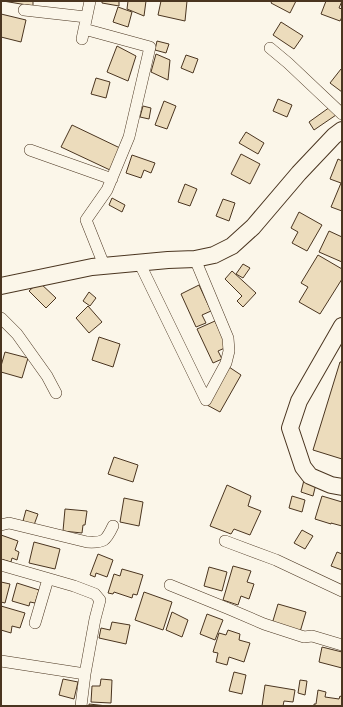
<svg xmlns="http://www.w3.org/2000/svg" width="343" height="707" font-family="Roboto,sans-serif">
<rect width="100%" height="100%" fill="#fbf6e9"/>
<path fill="#ecdcbc" stroke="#4a3520" d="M3,1H33V6Z
M102,1H119V6L102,3Z
M128,1H146L144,16L127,9Z
M161,1H187L185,21L158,15Z
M272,1H296L290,13L271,3Z
M326,1H342L339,8L342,9V17L340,21L321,14Z
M118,7L132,12L128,27L113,22Z
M1,14L26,20L21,42L1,37Z
M281,22L303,36L294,49L273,35Z
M157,41L169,44L166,53L155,50Z
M117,46L136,56L128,81L107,72Z
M156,54L170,60L168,80L151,72Z
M186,55L198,59L193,73L181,68Z
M341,69L342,70V92L330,83Z
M96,78L110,82L106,98L91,94Z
M278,99L292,105L287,117L273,111Z
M164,101L176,106L167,129L155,125Z
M143,106L151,108L149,119L140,117Z
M330,107L336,115L314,130L309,122Z
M72,125L120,148L110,170L61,147Z
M246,132L264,143L258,154L239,143Z
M241,154L260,164L250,184L231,174Z
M132,155L155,163L151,173L144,170L141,178L126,173Z
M338,159L342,161V211L331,207L341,183L330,179Z
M185,184L197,189L190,206L178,202Z
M112,198L125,205L122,212L109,205Z
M223,199L235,203L229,221L216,216Z
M299,212L322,225L307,251L292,243L298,232L291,228Z
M329,231L342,237V262L319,252Z
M318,255L342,269V279L320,314L299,302L308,287L301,283Z
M243,264L250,268L243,278L236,274Z
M232,271L256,293L243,307L237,301L242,296L225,279Z
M39,282L56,298L46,308L29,291Z
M199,285L211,311L202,315L206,323L196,327L181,294Z
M89,292L96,298L90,306L83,301Z
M88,306L102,322L89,333L76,318Z
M215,321L227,347L218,351L222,359L213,363L197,329Z
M99,337L120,344L113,367L92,360Z
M5,352L28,358L22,378L1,372V366Z
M340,362H342V459L313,450Z
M229,367L241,375L220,412L207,405Z
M114,457L138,465L133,482L108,474Z
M304,480L316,484L313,496L301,492Z
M227,485L251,496L248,506L261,511L250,535L234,529L231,534L210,526Z
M292,496L305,500L302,512L289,508Z
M322,496L342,502V526L331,523V524L315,519Z
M124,498L143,502L139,526L120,522Z
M65,509L87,511L85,525H83L82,533L63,531Z
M26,510L38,514L34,525L23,521Z
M302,530L313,536L305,549L294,543Z
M1,535L18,541L15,550L19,552L17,560L12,558L11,562L1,559Z
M34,542L60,549L55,569L29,563Z
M337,552L342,554V570L331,566Z
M98,554L113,560L107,577L96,573L95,577L90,575Z
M233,566L251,571L247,582L254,584L249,599L241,596L238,605L223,600Z
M209,567L227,572L222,591L204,586Z
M122,569L143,575L137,595L133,594L132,598L114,592L113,594L108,593L114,574L120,576Z
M1,582L10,584L5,603L1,602Z
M17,583L39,590L35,603L30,602L29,606L12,601Z
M144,592L172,602L163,630L135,620Z
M278,604L306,612L300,632L272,624Z
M1,606L25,613L20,628L12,626L11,633L1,630Z
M172,612L188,620L182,637L166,630Z
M207,614L223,620L215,640L200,634Z
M112,622L130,625L126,644L99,638L101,628L110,630Z
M228,630L240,634L239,640L250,643L244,662L229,657L227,665L216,662L218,653L213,652L219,633L226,635Z
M322,647L342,652V668L319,662Z
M234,672L246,675L242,694L229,691Z
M63,679L78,682L74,699L59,695Z
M101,679L112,680L111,703L91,702L92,686H100Z
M300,680L307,681L305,695L298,693Z
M265,685L295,690L293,702L284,701L283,706H262Z
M318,690L326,692L325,697L339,699L340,696L342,697V706H314V704H316Z
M89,704L107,706H89Z"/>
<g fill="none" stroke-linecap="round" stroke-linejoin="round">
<defs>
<path id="street" d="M24,10L86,17
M84,29L150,47L129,137L107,190L86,220L104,265
M82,39L90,1
M270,48L288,63L342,114
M30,150L112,179
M195,259L228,338L229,351L226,363L206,400
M139,262L206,400
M1,318L17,334L47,376L56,393
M1,525L9,523L87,542C104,543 106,541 113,526
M225,541L276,560L342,591
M1,565L74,586L95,594L100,600L95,619L85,674
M170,585L229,609L264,624L304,637L312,636L342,645
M35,623L48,579
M1,661L85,674L81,706"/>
<path id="secondary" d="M1,286L92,267L168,260L195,259L214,255L232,246L253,227L299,173L334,136L342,130
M342,326L299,401L290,428L303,467L310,476L331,485L342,487"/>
</defs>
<use href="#street" stroke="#4a3520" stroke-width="12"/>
<use href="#secondary" stroke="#4a3520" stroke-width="18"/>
<use href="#street" stroke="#fbf6e9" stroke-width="11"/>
<use href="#secondary" stroke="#fbf6e9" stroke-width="16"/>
</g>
<rect width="343" height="707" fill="none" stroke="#4a3520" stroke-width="4"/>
</svg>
